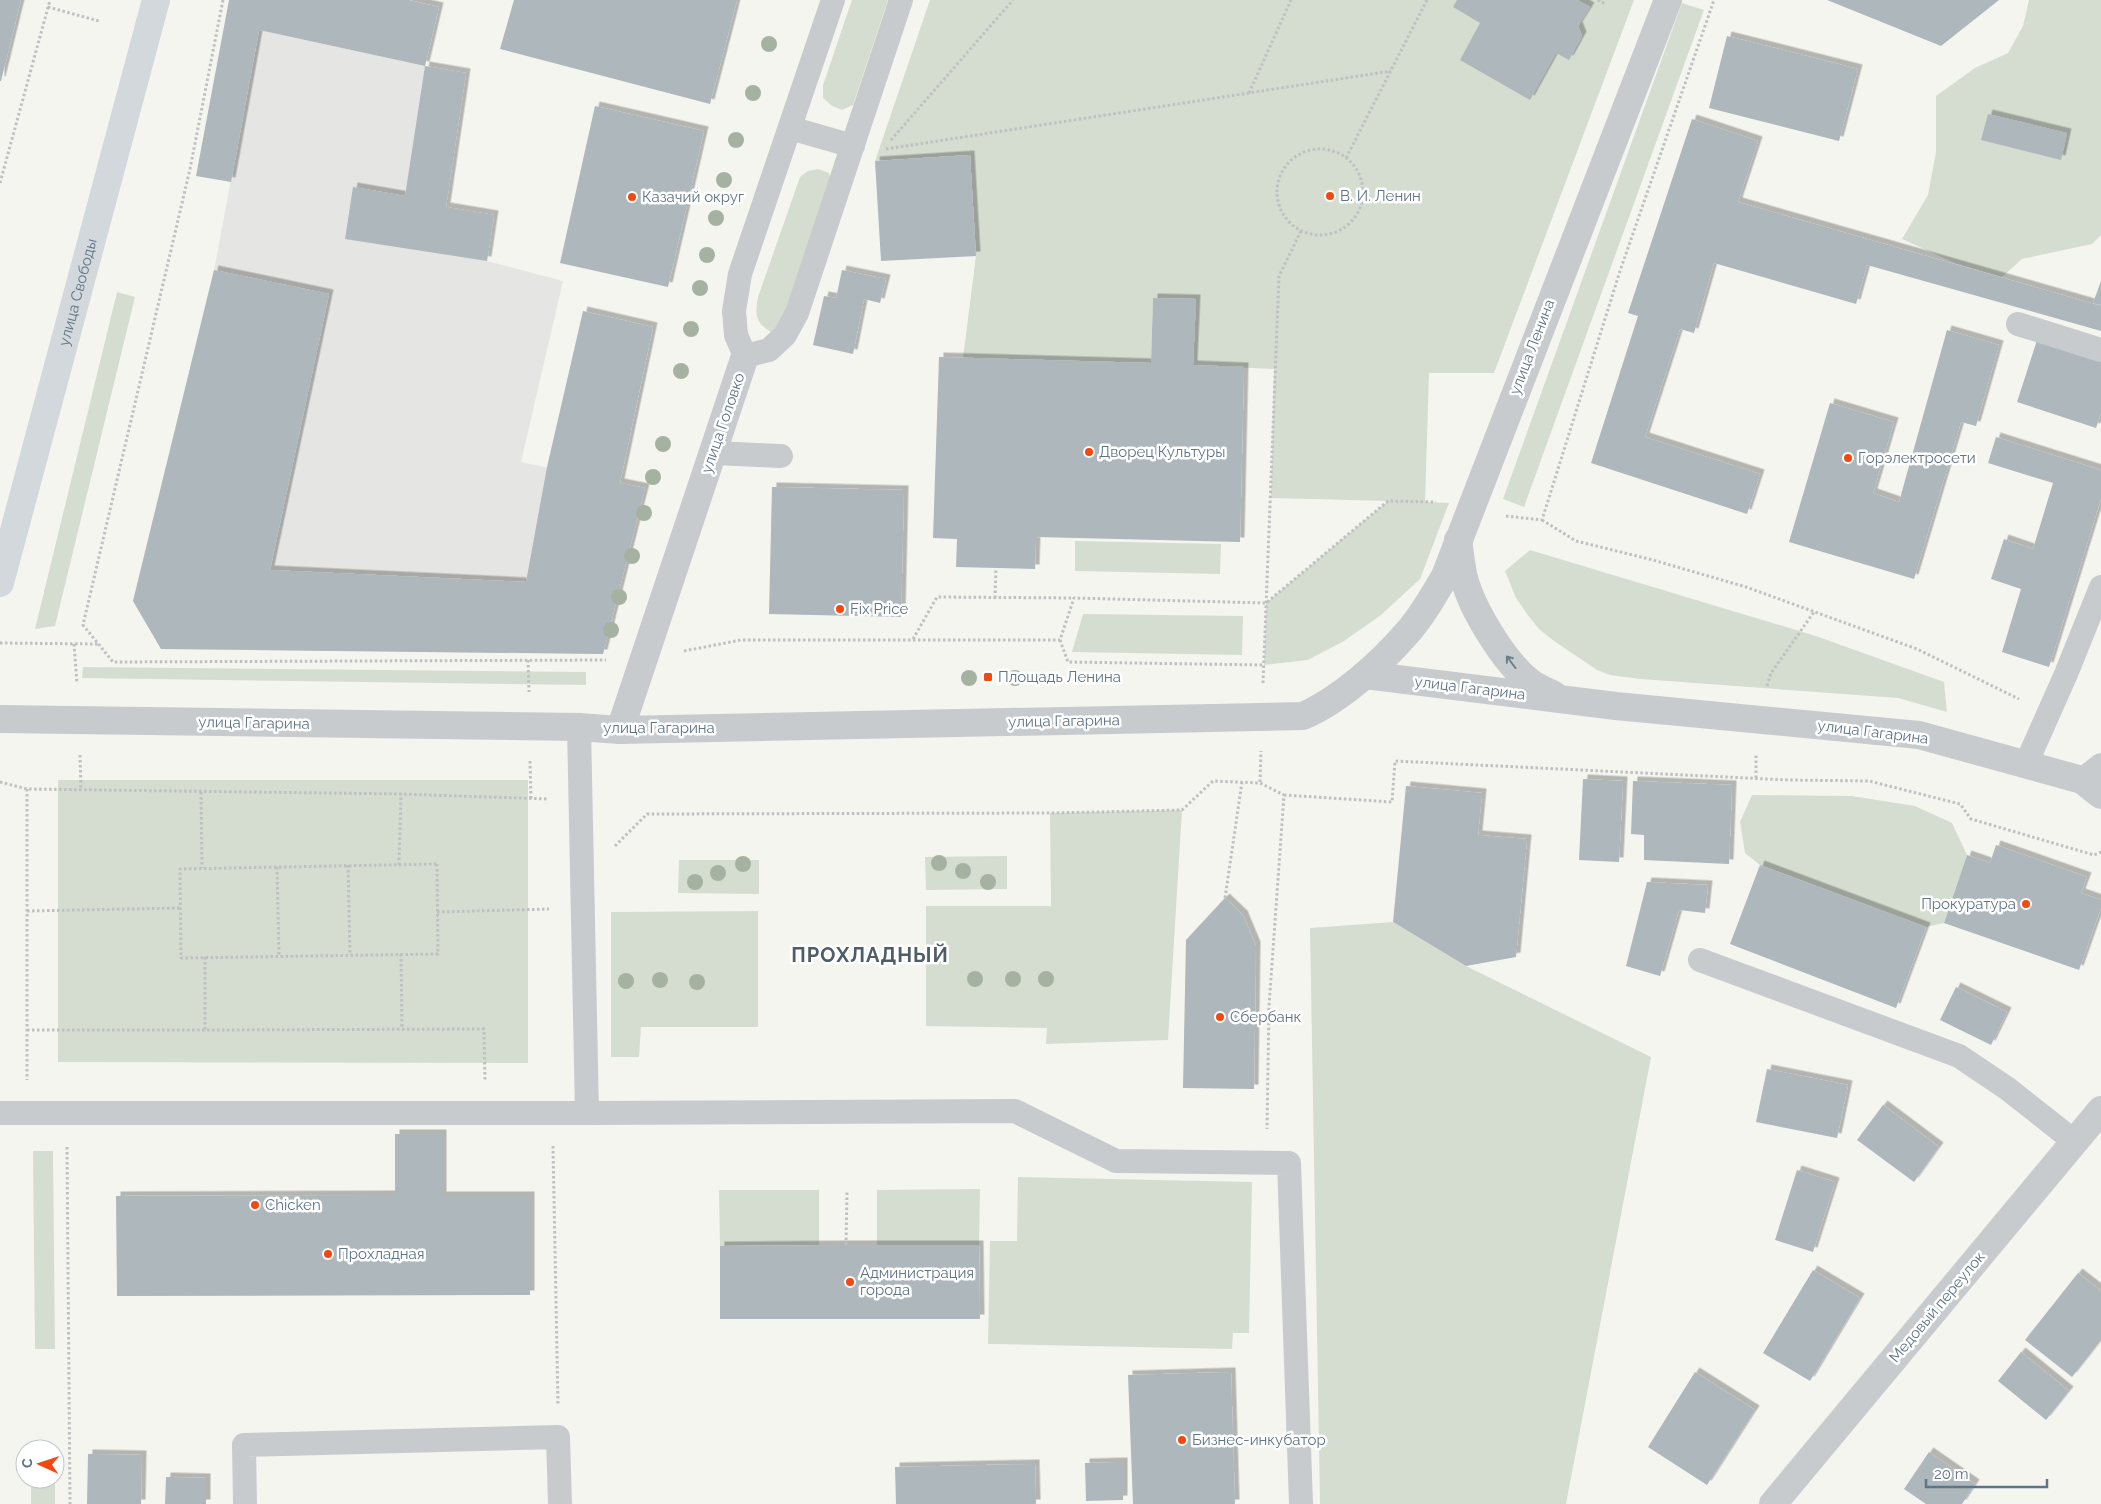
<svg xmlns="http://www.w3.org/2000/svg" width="2101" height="1504" font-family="Raleway,sans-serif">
<defs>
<filter id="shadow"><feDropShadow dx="4.5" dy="-4.5" stdDeviation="0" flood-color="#0004"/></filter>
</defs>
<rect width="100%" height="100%" fill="#f5f5f0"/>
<path fill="#e5e6e3" d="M259,30L425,66L466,73L446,207L494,215L487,261L563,281L521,462L645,488L603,654L161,649L133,601L214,270Z"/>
<path fill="#d5ddd0" d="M852,0H888L853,105L842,110L832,106L823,98V85Z
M930,0H1634L1494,373H1429L1425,502L1449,503L1420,579L1381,615L1344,641L1308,660L1264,665L1266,603L1388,501L1271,498L1274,369L1193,365L1195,299L1153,298L1151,363L963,358L976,256L970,155L875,161Z
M2029,0H2101V235L2092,244L2022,259L2002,277L1955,263L1902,239L1928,195L1936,152V96L1975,68L2008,53L2023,26Z
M1682,3L1704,10L1524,507L1503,499Z
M818,169L829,173L833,186L785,326L771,332C755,322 755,315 758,297L800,177L808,171Z
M117,292L135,297L55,626L35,629Z
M1075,541L1221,544L1220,574L1075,571Z
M1530,550L1816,636L1944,682L1947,712L1898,698L1640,679L1610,675L1597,670L1554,641L1539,629L1527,614L1516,598L1505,571Z
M1083,614L1243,616L1242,655L1072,652Z
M83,667L586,672V685L82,678Z
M58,780H528V1063L58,1062Z
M1752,795L1852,796L1915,806L1952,823L1967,855L1944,923L1926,927L1760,865L1745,853L1740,822Z
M1182,810L1168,1040L1046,1044L1047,1028L926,1026V906H1051L1050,813Z
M1007,856V889L926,890L925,857Z
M679,860H759V894L678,893Z
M758,911V1027H641L639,1057H611V912Z
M1393,922L1466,966L1651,1057L1566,1504H1320L1310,928Z
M33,1151H53L55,1349H35Z
M1018,1177L1252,1182L1249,1333H1233L1232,1349L988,1344L990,1241H1017Z
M980,1189L979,1245H877V1190Z
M719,1190H819V1245L720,1246Z
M55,1476V1504H31V1479H55Z"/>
<path fill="#aeb7bb" filter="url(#shadow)" d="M0,0H21L1,81H0Z
M229,0H408L439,7L425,66L466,73L446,207L494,215L487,261L345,239L353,187L405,196L425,66L259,30L231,182L196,176Z
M514,0H737L710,104L500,49Z
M1457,0H1577L1590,7L1578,26L1582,36L1569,60L1556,53L1530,100L1460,60L1480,23L1453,7Z
M1827,0H1999L1941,46Z
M1727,36L1858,69L1839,141L1709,108Z
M595,106L704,131L668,287L560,263Z
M1988,114L2067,133L2061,160L1981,140Z
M1692,119L1758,141L1738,202L2101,306V331L1867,265L1856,304L1714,263L1694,333L1680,329L1645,437L1760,474L1747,514L1591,463L1638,316L1628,313Z
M970,155L976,256L881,261L875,161Z
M214,270L329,294L270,570L526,582L547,467L583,311L653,327L620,483L645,488L603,654L161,649L133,601Z
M842,270L886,279L880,303L864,299L853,354L813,345L824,296L836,298Z
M2101,281V305L2093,303Z
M1153,298L1196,299L1193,365L1244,367L1240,542L1036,537L1035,569L956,567L957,539L933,538L939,357L1151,363Z
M1947,330L1999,345L1976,426L1961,422L1914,579L1789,542L1830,403L1894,422L1873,493L1899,502Z
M2038,337L2101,357V413L2096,428L2017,402Z
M1996,437L2101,470V499L2049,667L2002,652L2021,589L1991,579L2004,539L2033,549L2053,483L1988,463Z
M772,487L904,490L901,617L769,614Z
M1583,779L1623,781L1619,862L1579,860Z
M1633,781L1732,785L1729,864L1644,860V835L1631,834Z
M1406,786L1482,793L1478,835L1527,839L1516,957L1466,966L1393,922Z
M1996,845L2087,877L2081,893L2101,900V908L2079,970L1944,923L1967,855L1990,863Z
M1760,865L1926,927L1896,1008L1730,944Z
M1647,882L1708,885L1705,913L1679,910L1660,976L1626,966Z
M1225,898L1243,915L1256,946L1254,1089L1183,1088L1186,940Z
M1956,987L2007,1012L1991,1045L1940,1020Z
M1767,1069L1848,1085L1837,1138L1756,1122Z
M1883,1105L1939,1147L1914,1182L1857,1140Z
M395,1134H442V1196H530V1295L117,1296L116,1196L395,1195Z
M1797,1170L1835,1182L1813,1252L1775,1240Z
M846,1245H979L980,1319H720V1246Z
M1813,1270L1860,1298L1810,1381L1763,1353Z
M2078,1273L2101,1291V1340L2072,1377L2025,1340Z
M2021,1352L2069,1391L2046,1420L1998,1381Z
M1231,1372L1235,1504H1133L1128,1375Z
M1695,1372L1755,1410L1707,1485L1648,1447Z
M1929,1452L1975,1484L1962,1504H1926L1904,1489Z
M88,1454L142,1455L141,1504H87Z
M1123,1462V1500L1086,1501L1085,1463Z
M1035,1464L1036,1504H896L895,1467Z
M166,1477L206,1478V1504H165Z"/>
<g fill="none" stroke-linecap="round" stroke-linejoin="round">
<path stroke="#bec0c2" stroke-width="3" stroke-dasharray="2.5 2.5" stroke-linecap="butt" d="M223,0L190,169L83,625L113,662L606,660
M1598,0L1603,3L1604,0
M48,7L99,21
M1249,93L1291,0
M891,140L1013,0
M886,149L1391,71
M1277 192a43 43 0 1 1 86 0a43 43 0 1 1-86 0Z
M1346,158L1427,0
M0,183L50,0
M1506,516L1542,520L1620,271L1714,0
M1542,520L1576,541L1653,560L1746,587L1917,649L2019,699
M995,598L996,568
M913,639L937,597L1074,598
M1060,640L1068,662L1264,665
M0,643L98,644
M74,644L77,684
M684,651L741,640H1060L1074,598L1266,603L1388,501L1436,502
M528,660L529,692
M1263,683L1279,276L1301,231
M1767,686L1771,673L1814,612
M80,755L81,790
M530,761L531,799
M1756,778V754
M0,782L27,789L401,794L548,799
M1260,782L1261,751
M27,789V1080
M201,792L202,868
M1284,795L1392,802L1395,761L1788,780L1869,781L1960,804L1971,819L2094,855L2101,852
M615,846L647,814L1050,813L1182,810L1213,781L1260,783L1284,795L1269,1006L1267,1129
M437,864L438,954L181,958L180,869Z
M348,865L350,955
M399,865L401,794
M277,867L279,956
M1225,898L1242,782
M27,911L180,908
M437,912L549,909
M401,954L402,1029
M205,957V1030L484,1029L485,1081
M27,1030H205
M553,1146L558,1405
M67,1147L70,1504
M846,1245L847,1190"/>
<path stroke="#c8cbce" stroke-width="24" d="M833,0L740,274L734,311L736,335L745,356L769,350L785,335L797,313L901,0
M790,128L853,146
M2018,324L2101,350
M713,453L781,456
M2026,764L2066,674L2101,587
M2082,780L2101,765
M1700,960L1959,1056L2008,1089L2075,1142
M0,1113H587L579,727
M587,1113L1015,1111L1116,1161L1289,1163L1301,1504
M245,1504L244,1445L558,1437L560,1504"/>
<path stroke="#c8cbce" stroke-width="28" d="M1458,540C1460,552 1461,566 1464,578C1472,609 1504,662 1530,682C1536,687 1546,691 1554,695
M1365,675L1616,706L1919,735L2082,780L2101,795
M620,730L745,356
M1773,1504L2101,1110"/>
<path stroke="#c8cbce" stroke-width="28" d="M0,719L579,727L620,730L1303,716C1340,700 1380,664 1407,633C1422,616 1434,595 1445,576L1668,0"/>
<path stroke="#d2d8dc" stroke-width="28" id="s1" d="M0,583L156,0"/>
</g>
<g fill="#a6b2a1">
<circle cx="769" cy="44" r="8"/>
<circle cx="753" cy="93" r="8"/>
<circle cx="736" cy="140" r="8"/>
<circle cx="724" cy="180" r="8"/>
<circle cx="716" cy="218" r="8"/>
<circle cx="707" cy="255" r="8"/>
<circle cx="700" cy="288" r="8"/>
<circle cx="691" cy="329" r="8"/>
<circle cx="681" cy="371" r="8"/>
<circle cx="663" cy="444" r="8"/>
<circle cx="653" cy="477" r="8"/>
<circle cx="644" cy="513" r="8"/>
<circle cx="632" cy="556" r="8"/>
<circle cx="619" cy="597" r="8"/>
<circle cx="611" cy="630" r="8"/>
<circle cx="969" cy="678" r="8"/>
<circle cx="1015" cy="678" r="8"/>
<circle cx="939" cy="863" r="8"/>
<circle cx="743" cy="864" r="8"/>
<circle cx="963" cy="871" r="8"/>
<circle cx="718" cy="873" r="8"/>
<circle cx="695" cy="882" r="8"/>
<circle cx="988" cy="882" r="8"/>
<circle cx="975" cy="979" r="8"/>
<circle cx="1013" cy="979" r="8"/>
<circle cx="1046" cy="979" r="8"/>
<circle cx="660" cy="980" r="8"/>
<circle cx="626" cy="981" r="8"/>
<circle cx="697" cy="982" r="8"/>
</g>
<defs><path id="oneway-shaft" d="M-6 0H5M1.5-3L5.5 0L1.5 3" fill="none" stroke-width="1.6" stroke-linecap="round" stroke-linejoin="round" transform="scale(1.25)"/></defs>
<use stroke="#6a7d8b" href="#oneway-shaft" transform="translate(1511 662) rotate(-127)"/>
<g fill="#f54710" stroke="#fff" stroke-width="2">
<circle cx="1330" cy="196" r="5"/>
<circle cx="632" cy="197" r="5"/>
<circle cx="1089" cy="452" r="5"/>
<circle cx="1848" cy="458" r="5"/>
<circle cx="840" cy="609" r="5"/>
<rect x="983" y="672" width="10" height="10" rx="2.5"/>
<circle cx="2026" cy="904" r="5"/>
<circle cx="1220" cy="1017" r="5"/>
<circle cx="255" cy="1205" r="5"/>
<circle cx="328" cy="1254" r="5"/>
<circle cx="850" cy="1282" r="5"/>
<circle cx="1182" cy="1440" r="5"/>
</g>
<g text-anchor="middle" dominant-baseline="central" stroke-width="5" stroke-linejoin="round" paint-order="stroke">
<g font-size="15" fill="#607484" stroke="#fff" text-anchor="start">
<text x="1340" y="196">В. И. Ленин</text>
<text x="642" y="197">Казачий округ</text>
<text x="1099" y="452">Дворец Культуры</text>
<text x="1858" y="458">Горэлектросети</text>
<text x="850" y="609">Fix Price</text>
<text x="998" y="677">Площадь Ленина</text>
<text x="2016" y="904" text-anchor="end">Прокуратура</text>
<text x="1230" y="1017">Сбербанк</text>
<text x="265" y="1205">Chicken</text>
<text x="338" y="1254">Прохладная</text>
<text x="860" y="1273">Администрация<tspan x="860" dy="17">города</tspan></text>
<text x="1192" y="1440">Бизнес-инкубатор</text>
</g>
<g font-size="15" fill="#607484" stroke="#fff">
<text stroke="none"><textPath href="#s1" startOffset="301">улица Свободы</textPath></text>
<text transform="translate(1532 347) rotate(-69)">улица Ленина</text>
<text transform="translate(723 423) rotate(-71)">улица Головко</text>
<text transform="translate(1470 688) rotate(7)">улица Гагарина</text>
<text transform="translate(1064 721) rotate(-1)">улица Гагарина</text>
<text transform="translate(254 723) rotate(1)">улица Гагарина</text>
<text x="659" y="728">улица Гагарина</text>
<text transform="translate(1873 732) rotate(7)">улица Гагарина</text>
<text transform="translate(1937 1307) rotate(-50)">Медовый переулок</text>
</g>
<g font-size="20" font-weight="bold" letter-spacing="1" fill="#4f5d68" stroke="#fff">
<text x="870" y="955">ПРОХЛАДНЫЙ</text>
</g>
</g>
<g transform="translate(40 1464) rotate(273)"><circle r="24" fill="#ffffff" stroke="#bfc7ce"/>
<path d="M0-4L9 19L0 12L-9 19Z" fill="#f54710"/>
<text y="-8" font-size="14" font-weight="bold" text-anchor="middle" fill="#607484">С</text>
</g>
<path d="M1926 1479v8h121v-8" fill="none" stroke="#607484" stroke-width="2.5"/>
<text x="1934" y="1479" font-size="15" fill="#607484" stroke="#ffffff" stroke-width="4" paint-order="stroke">20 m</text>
</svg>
